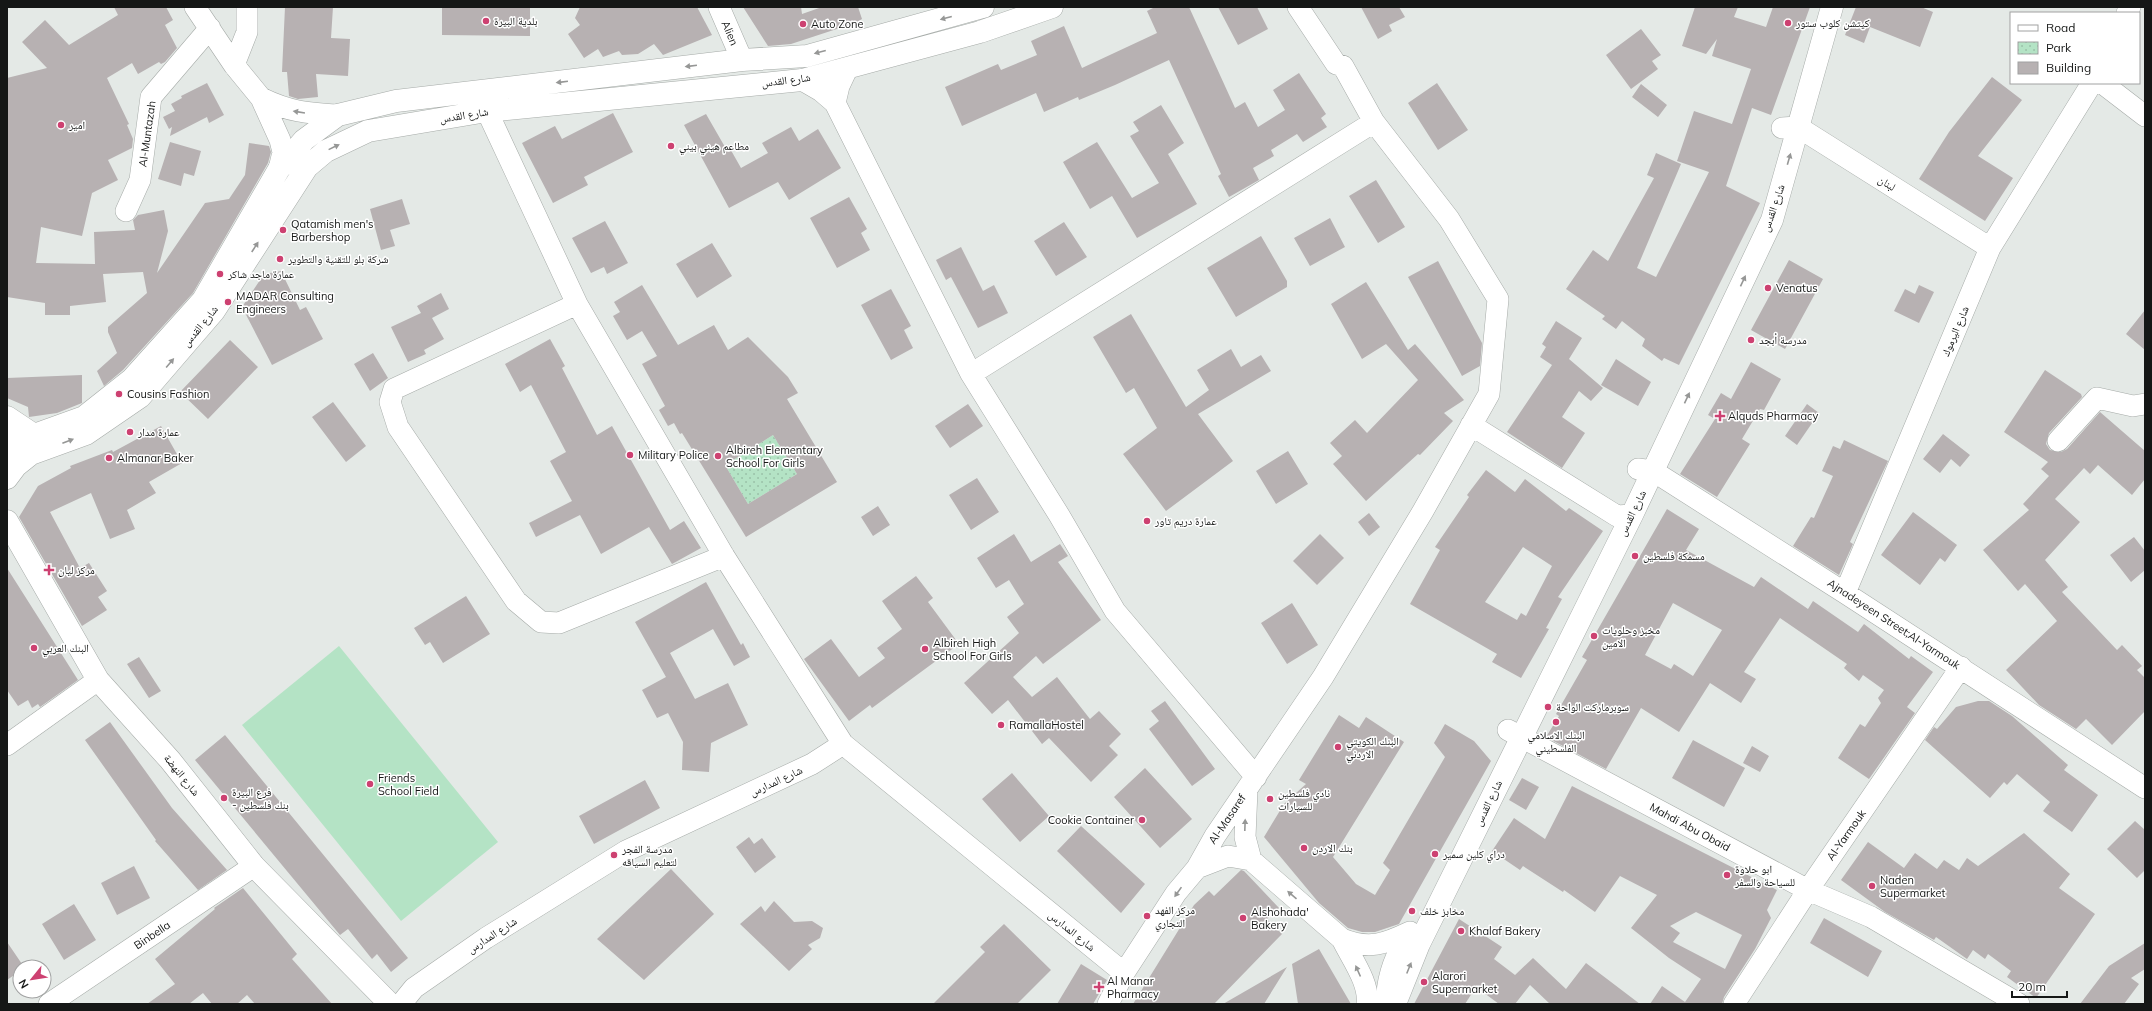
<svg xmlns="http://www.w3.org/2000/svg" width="2152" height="1011" font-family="Mulish,'Noto Naskh Arabic',sans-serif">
<defs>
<pattern id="park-dots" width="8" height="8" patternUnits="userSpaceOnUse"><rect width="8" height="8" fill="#b4e3c5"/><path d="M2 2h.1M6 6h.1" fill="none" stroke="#9ac2a8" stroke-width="1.8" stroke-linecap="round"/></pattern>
</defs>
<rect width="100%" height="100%" fill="#e4e9e6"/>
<path fill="url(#park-dots)" d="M773,435L797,474L748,504L725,465Z"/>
<path fill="#b4e3c5" d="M339,646L498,842L401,921L242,725Z"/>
<path fill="#b7b1b2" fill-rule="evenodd" d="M114,7H166L173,20L165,25L177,48L165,62L161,64L159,62L138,74L132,63L107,78L129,124L127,125L133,139L132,148L108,160L118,180L92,193L82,236L41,227L36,263L95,264L94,232L135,230L133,220L138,215L164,210L168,231L157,273L205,203L229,199L245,175L249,143L269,146L271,152L268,163L193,293L123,370L104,386L97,371L117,353L108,332V327L147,293L143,272L103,274L106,302L70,306V315H45V303L7,297V78L47,68L22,42L45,20L69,45L118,15Z
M285,7H333L331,38L350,39L348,76L316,74L318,97L298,99L289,96L287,72H282Z
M442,7H530V36L442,35Z
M580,7H697L712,35L663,55L654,44L638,54L622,55L619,51L603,57L598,49L584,58L568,34L580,25L575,18Z
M743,7H801L802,14L822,7H858L862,19L855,23L791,44L768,46Z
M1155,7H1189L1235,108L1245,102L1258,127L1285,110L1273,90L1299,73L1326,114L1321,118L1327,127L1303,142L1297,134L1271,150L1274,156L1253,168L1259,180L1229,197L1218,176L1221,174L1169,60L1115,85L1079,100L1078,97L1044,112L1036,93L962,126L945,87L998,64L1001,70L1037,55L1031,41L1064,26L1082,68L1157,33L1147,11Z
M1218,7H1257L1268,29L1238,45Z
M1361,7H1399L1405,17L1389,25L1392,31L1378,39Z
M1695,7H1738L1734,17L1766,27L1773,7H1810L1771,115L1752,108L1726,186L1760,203L1679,365L1664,358L1662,361L1642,346L1645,339L1622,321L1616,329L1602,319L1605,316L1566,289L1593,250L1608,261L1654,178L1647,175L1656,153L1681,164L1637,268L1656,277L1709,172L1677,161L1694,111L1732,124L1751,69L1712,56L1717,39L1706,54L1682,46Z
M1856,7H1921L1933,12L1920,47L1870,27L1864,43L1845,35Z
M1641,29L1661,55L1652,61L1658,69L1631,89L1606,55Z
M1992,77L2022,100L1978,156L2013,178L1985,221L1919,179L1949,132Z
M207,83L224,115L209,123L207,117L170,136L172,127L169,129L163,117L175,111L171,104L182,98L181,96Z
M1437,83L1468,130L1438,150L1408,103Z
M1641,84L1667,105L1658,117L1632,97Z
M1161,105L1184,143L1168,154L1197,204L1137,238L1112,196L1090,209L1063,162L1097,142L1132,198L1159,183L1130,136L1139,131L1133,122Z
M613,113L633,152L584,177L588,185L553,203L522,143L555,126L562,139Z
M706,114L725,147L728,145L741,168L768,153L762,143L791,127L799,141L818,129L841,168L789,200L778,182L729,208L684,125Z
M170,142L201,151L194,176L184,173L181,186L158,179Z
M1376,180L1405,227L1378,243L1349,196Z
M849,197L867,229L861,233L870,250L837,268L810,218Z
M402,199L410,224L390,230L395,246L381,250L370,209Z
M1330,218L1345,247L1310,266L1294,238Z
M605,221L628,263L607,274L604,267L591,273L572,238Z
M1064,222L1087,257L1056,276L1034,241Z
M1261,236L1287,281V287L1236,317L1207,268Z
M712,243L732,276L697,298L676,264Z
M961,247L983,291L994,285L1008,313L978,328L951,277L946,280L936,260Z
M1789,260L1823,279L1785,349L1751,330Z
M1438,261L1482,343L1480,366L1462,376L1408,277Z
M281,271L300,310L306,307L323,339L272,365L242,307L264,274Z
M1366,282L1408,350L1415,344L1464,400L1444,413L1453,421L1420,455L1418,454L1366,501L1333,464L1342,456L1330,443L1355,420L1367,433L1418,380L1386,344L1362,359L1331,304Z
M642,285L678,345L714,325L728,350L748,337L788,377L798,393L787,399L837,482L746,537L682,433L680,434L674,423L668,426L659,410L665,406L642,364L657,356L642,331L627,340L613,316L620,312L614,302ZM773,435L797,474L748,504L725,465Z
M1919,285L1934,292L1919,323L1894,311L1905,289L1915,294Z
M891,289L911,326L904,330L913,348L891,360L861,305Z
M441,293L449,309L432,318L444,339L424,350L426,354L408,362L391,327L421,313L417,306Z
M2145,310V350L2126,334Z
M1131,314L1186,407L1209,390L1197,370L1231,349L1241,367L1261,355L1271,371L1198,414L1233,461L1166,511L1123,454L1157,428L1134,388L1126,393L1093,337Z
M1556,321L1582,338L1569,359L1603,388L1591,401L1579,391L1562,417L1585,433L1562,468L1507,432L1552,365L1540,357L1546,347L1542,344Z
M550,339L565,366L562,368L597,435L612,426L670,530L684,521L701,548L672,564L649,527L601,554L580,515L536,537L529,523L572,501L550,461L566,452L531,385L520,392L505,364Z
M230,340L258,367L208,419L180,392Z
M373,353L388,378L370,391L354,364Z
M1616,359L1651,382L1638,406L1601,385Z
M1751,362L1781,379L1764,410L1760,409L1742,439L1750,444L1717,497L1680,474L1715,419L1708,415L1721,393L1731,399Z
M2045,370L2081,394L2082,397L2049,433L2046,444L2050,450L2061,452L2067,449L2100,412L2145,451V479L2132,495L2098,465L2090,474L2084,468L2055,499L2080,522L2045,560L2068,587L2062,592L2117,650L2122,645L2142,666L2137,670L2145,678V711L2112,745L2086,719L2076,729L2039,705L2006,670L2057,621L2025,584L2018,591L1983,550L2029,510L2023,504L2049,476L2041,469L2048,462L2004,432Z
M82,375V403L57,413L29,417L28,407L7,398V378Z
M333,402L366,446L346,462L312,417Z
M968,404L983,426L950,448L935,426Z
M1807,404L1819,413L1797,445L1785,436Z
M161,426L182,463L149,482L156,493L127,510L135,529L110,539L91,493L50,512L80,568L89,563L107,591L98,597L107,610L82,626L19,517L38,486L71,468L70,466L112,450L113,452Z
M1943,434L1970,455L1960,467L1951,459L1940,473L1923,459Z
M1844,440L1888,461L1850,542L1853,544L1839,575L1793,546L1811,517L1814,518L1833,476L1822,471L1833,446L1840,449Z
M1288,451L1308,484L1276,504L1256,471Z
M1486,470L1515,492L1525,479L1566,511L1569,508L1603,531L1558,597L1562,599L1546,628L1549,629L1521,678L1492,662L1497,654L1410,604L1440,550L1435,547L1469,497L1467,495ZM1523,547L1552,566L1526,616L1521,613L1517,620L1485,602Z
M977,478L999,512L971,530L949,495Z
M878,506L890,525L873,536L861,517Z
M1667,509L1699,529L1686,550L1754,587L1761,577L1808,609L1813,601L1858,632L1864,624L1909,659L1911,656L1933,672L1907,707L1915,713L1869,779L1838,758L1860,724L1865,727L1881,703L1878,698L1884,690L1863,675L1859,681L1844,668L1847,664L1780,618L1744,672L1756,679L1741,703L1710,683L1679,732L1641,708L1606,769L1546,737L1559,716L1556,714L1587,660L1582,657ZM1673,603L1722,630L1693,676L1674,664L1671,669L1645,655Z
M1913,512L1957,545L1945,562L1940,558L1920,585L1881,555Z
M1369,513L1380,527L1369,536L1358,522Z
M1014,534L1031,562L1060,544L1068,556L1058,562L1101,620L1043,664L1036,656L1013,677L1032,697L1057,677L1090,719L1099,711L1121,734L1109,746L1118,755L1091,782L1049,738L1042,744L1008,700L992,714L964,683L1019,633L1007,617L1024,604L1009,580L996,588L977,558Z
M1320,534L1344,558L1317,585L1293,561Z
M2134,537L2145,551V570L2131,582L2110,555Z
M7,568L78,680L40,707L38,704L32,708L28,700L18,706L7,690Z
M916,576L933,598L928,602L959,644L872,708L870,705L849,721L804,659L831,639L859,677L885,658L877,648L902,629L882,601Z
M706,582L741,645L743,643L750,657L734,666L713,629L670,653L695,699L728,683L748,725L711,743L709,772L682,770L683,742L668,713L657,718L642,690L666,677L635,622Z
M466,596L490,634L443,663L430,642L425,645L414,628Z
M1292,603L1318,645L1287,664L1261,623Z
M139,657L161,691L149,698L127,664Z
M1165,701L1215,769L1192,786L1149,729L1159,721L1151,711Z
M1978,701H1989L2012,716L2068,765L2064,770L2098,795L2072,832L2043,811L2050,802L2017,774L2007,785L2004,782L1990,798L1925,740L1934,727L1937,729L1956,707Z
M1339,715L1359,728L1366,717L1404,742L1333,857L1356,884L1375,895L1390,870L1383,863L1445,757L1434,743L1445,724L1474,741L1491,761L1399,924L1375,932H1362L1348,928L1319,903L1264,837L1284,804L1306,784L1299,780Z
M110,722L172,808L227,870L198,890L155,841L156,840L85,740Z
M225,735L408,958L391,972L377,954L372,959L348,929L340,935L195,760Z
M1693,740L1745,768L1724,807L1672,778Z
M1752,746L1769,756L1760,772L1743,763Z
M1145,768L1192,819L1160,848L1114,797Z
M1012,773L1049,816L1020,842L982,799Z
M1522,778L1539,787L1526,810L1509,800Z
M645,780L660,808L594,844L579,816Z
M1572,786L1777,890L1767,910L1771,918L1755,949L1724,997L1722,1004H1650L1662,986L1685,1002L1701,979L1669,958L1631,928L1657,895L1620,876L1595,912L1564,890L1563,892L1523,866L1520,870L1492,851L1514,818L1545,839ZM1696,912L1742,935L1725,969L1673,942L1680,933L1670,926Z
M2135,821L2145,830V870L2137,878L2107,849Z
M1081,826L1145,884L1121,913L1057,851Z
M2024,833L2070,874L2059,888L2095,914L2036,998L2007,977L2011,971L1988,954L1985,959L1973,950L1967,959L1936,937L1934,940L1885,912L1841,880L1868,842L1904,868L1915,853L1937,869L1944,860L1959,870L1967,858L1978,866Z
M749,837L754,844L762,838L776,857L755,873L736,847Z
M134,866L150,898L117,915L101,883Z
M671,869L714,914L644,980L597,939Z
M1241,870L1244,871L1279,908L1267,919L1282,934L1214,1004H1133L1194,905L1209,891L1214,896Z
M243,888L297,954L292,959L332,1004H255L247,995L237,1004H212L203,993L189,1004H147L175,984L155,959L215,909L214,908Z
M774,901L794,922L812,921L823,928L820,938L808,945L812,949L789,971L740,924L761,906L765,912Z
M74,904L96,940L64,960L42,924Z
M1824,918L1882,951L1868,977L1810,943Z
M1459,919L1502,947L1494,959L1515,975L1533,958L1566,989L1586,963L1640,1004H1550L1530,985L1515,1004H1499L1476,987L1465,1004H1414Z
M1004,924L1051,970L1017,1004H933L985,952L980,947Z
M7,942L24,967H20V971L7,980Z
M2145,943V969L2131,978L2139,984L2124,1004H2080L2109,966Z
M1319,949L1351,1004H1298L1292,964Z
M1081,964L1107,980L1093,1004H1057Z
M1287,967L1264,1004H1223Z"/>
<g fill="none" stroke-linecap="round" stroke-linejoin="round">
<defs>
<path id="street" d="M195,7L234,65L261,98L280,140L283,152L279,169
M719,7L742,60
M2127,13L2130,7
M234,65L247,32V7
M802,80L821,91L835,103L971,374L1059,515L1115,611L1256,777
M2102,83L2145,116
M487,95V111L577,304L724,556L843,744
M261,98C290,112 306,113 338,115
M835,103L839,86L847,69
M1782,128L1798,127L1990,248
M126,211L140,180L151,97L210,28
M577,304L394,389L390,402L398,427L516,601L541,622L559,623L724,556
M971,374L1374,122
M1471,425L1617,516L1632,515
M2058,441L2097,398L2133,406L2145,404
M1638,469L1653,471L1845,593L2145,788
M1845,593L1990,248L2092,83
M1508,730L1808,890L1871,917L2019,1004
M7,745L98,680
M1247,790L1245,837L1251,860
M1197,868L1228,856L1251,860L1342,939C1369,950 1385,944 1410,932
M1342,939C1351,958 1370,983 1367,1004
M49,1004L254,866
M401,1004L414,988L486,938L626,851L812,764L843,744L1124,973
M1108,1004L1124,973L1176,893L1197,868L1215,836L1323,677L1423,511L1489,394L1498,299L1449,219L1374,122L1343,66L1336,64L1298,7
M1734,1004L1808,890L1961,667"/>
<path id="secondary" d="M7,417L34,435
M7,436L34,435L84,417L132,379L203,300L279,169L304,140L338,115L396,101L742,60L807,56L983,7
M7,453L31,454L86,434L140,397L214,311L307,167L326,151L368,131L487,111L802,80L980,32L1052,7
M7,478L16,466L31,454
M7,521L98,680L170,760L254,866L390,1004
M1387,1003C1387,981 1394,960 1405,941
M1395,1004L1419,944L1632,515L1772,220L1832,7"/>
</defs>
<use href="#street" stroke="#a6aba8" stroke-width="22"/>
<use href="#secondary" stroke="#a6aba8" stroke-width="23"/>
<use href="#street" stroke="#fff" stroke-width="21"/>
<use href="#secondary" stroke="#fff" stroke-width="22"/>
</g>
<defs><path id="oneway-solid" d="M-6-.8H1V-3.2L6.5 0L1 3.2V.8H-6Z"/></defs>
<g fill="#969796">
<use href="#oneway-solid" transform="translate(946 18) rotate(165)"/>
<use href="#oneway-solid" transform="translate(820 52) rotate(165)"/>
<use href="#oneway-solid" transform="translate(691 66) rotate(173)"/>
<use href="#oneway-solid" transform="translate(562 82) rotate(173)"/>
<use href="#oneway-solid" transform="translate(299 112) rotate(-171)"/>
<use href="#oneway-solid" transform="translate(334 147) rotate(-26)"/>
<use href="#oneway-solid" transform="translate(1789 159) rotate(-74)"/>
<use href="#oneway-solid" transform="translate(255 247) rotate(-57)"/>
<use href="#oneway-solid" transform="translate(1743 281) rotate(-65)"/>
<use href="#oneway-solid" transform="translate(170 363) rotate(-50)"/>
<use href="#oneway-solid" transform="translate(1687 398) rotate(-65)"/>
<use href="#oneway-solid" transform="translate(68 441) rotate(-21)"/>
<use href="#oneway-solid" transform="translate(1245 825) rotate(-88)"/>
<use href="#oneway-solid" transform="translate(1178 892) rotate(125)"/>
<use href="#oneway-solid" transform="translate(1292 895) rotate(-139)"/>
<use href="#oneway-solid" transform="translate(1409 968) rotate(-68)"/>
<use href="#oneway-solid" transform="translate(1358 971) rotate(-114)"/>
</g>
<g fill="#cd4171" stroke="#fff" stroke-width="1.5">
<circle cx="486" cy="21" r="4"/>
<circle cx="1788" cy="23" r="4"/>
<circle cx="803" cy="24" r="4"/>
<circle cx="61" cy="125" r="4"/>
<circle cx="671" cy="146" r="4"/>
<circle cx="283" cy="230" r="4"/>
<circle cx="280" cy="259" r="4"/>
<circle cx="220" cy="274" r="4"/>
<circle cx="1768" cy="288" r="4"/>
<circle cx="228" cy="302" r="4"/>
<circle cx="1751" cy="340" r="4"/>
<circle cx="119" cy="394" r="4"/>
<path d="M1718 410h4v4h4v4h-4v4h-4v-4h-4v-4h4z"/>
<circle cx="130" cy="432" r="4"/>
<circle cx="630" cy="455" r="4"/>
<circle cx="718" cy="456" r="4"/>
<circle cx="109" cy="458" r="4"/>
<circle cx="1147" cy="521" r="4"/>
<circle cx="1635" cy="556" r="4"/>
<path d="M47 564h4v4h4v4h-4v4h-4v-4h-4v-4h4z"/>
<circle cx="1594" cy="636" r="4"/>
<circle cx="34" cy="648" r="4"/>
<circle cx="925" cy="649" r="4"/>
<circle cx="1548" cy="707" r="4"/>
<circle cx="1556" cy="722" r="4"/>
<circle cx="1001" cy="725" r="4"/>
<circle cx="1338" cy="747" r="4"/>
<circle cx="370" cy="784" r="4"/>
<circle cx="224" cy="798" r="4"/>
<circle cx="1270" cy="799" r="4"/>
<circle cx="1142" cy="820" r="4"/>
<circle cx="1304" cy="848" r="4"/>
<circle cx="1435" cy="854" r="4"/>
<circle cx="614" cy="855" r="4"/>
<circle cx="1727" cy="875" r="4"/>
<circle cx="1872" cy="886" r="4"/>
<circle cx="1412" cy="911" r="4"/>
<circle cx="1147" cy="916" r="4"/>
<circle cx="1243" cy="918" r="4"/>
<circle cx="1461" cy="931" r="4"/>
<circle cx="1424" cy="982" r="4"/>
<path d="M1097 981h4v4h4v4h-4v4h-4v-4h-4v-4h4z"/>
</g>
<g text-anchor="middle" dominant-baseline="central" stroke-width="3" stroke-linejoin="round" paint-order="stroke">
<g font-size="11" fill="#151716" stroke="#fff" text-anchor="start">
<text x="494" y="21">بلدية البيرة</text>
<text x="1796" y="23">كيتشن كلوب ستور</text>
<text x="811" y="24">Auto Zone</text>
<text x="69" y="125">امير</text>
<text x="679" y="146">مطاعم هيني بيني</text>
<text x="291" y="224">Qatamish men's<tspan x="291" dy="13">Barbershop</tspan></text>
<text x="288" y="259">شركة بلو للتقنية والتطوير</text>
<text x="228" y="274">عمارة ماجد شاكر</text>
<text x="1776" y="288">Venatus</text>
<text x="236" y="296">MADAR Consulting<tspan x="236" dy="13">Engineers</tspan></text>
<text x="1759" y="340">مدرسة أبجد</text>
<text x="127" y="394">Cousins Fashion</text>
<text x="1728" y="416">Alquds Pharmacy</text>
<text x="138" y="432">عمارة مدار</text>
<text x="726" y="450">Albireh Elementary<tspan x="726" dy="13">School For Girls</tspan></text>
<text x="638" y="455">Military Police</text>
<text x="117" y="458">Almanar Baker</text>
<text x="1155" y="521">عمارة دريم تاور</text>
<text x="1643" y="556">مسمكة فلسطين</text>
<text x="58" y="570">مركز ليان</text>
<text x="1602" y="630">مخبز وحلويات<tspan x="1602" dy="13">الامين</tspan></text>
<text x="933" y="643">Albireh High<tspan x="933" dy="13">School For Girls</tspan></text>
<text x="42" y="648">البنك العربي</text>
<text x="1556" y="707">سوبرماركت الواحة</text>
<text x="1009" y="725">RamallaHostel</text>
<text x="1556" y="735" text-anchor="middle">البنك الاسلامي<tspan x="1556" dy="13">الفلسطيني</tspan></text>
<text x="1346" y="741">البنك الكويتي<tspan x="1346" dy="13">الاردني</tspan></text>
<text x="378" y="778">Friends<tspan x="378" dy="13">School Field</tspan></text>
<text x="232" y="792">فرع البيرة<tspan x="232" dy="13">- بنك فلسطين</tspan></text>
<text x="1278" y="793">نادي فلسطين<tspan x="1278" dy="13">للسيارات</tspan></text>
<text x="1134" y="820" text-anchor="end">Cookie Container</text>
<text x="1312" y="848">بنك الاردن</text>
<text x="622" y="849">مدرسة الفجر<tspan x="622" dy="13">لتعليم السياقه</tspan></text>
<text x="1443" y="854">دراي كلين سمير</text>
<text x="1735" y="869">ابو حلاوة<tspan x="1735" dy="13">للسياحة والسفر</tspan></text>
<text x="1880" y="880">Naden<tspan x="1880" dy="13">Supermarket</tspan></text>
<text x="1155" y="910">مركز الفهد<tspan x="1155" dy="13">التجاري</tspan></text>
<text x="1420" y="911">مخابز خلف</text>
<text x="1251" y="912">Alshohada'<tspan x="1251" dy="13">Bakery</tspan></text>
<text x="1469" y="931">Khalaf Bakery</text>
<text x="1432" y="976">Alarori<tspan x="1432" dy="13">Supermarket</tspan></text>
<text x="1107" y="981">Al Manar<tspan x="1107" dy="13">Pharmacy</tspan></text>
</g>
<g font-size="11" fill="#151716" stroke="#fff">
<text transform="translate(730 33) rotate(67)">Alien</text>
<text transform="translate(786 80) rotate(-7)">شارع القدس</text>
<text transform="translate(464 115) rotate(-9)">شارع القدس</text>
<text transform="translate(147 134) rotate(-82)">Al-Muntazah</text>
<text transform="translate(1887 183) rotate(32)">لبنان</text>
<text transform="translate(1773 208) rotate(-71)">شارع القدس</text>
<text transform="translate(200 326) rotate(-51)">شارع القدس</text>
<text transform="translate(1955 331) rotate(-67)">شارع اليرموك</text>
<text transform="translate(1632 513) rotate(-64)">شارع القدس</text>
<text transform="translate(1894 624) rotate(33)">Ajnadeyeen Street;Al-Yarmouk</text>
<text transform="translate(182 775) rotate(51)">شارع النهضة</text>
<text transform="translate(776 781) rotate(-25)">شارع المدارس</text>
<text transform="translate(1488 803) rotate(-64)">شارع القدس</text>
<text transform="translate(1227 819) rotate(-56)">Al-Masaref</text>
<text transform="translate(1690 827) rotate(28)">Mahdi Abu Obaid</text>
<text transform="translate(1846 835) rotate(-55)">Al-Yarmouk</text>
<text transform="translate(1072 931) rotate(39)">شارع المدارس</text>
<text transform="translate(152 935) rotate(-34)">Binbella</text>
<text transform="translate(492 935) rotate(-33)">شارع المدارس</text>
</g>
</g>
<rect width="2152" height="1011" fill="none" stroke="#151716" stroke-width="16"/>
<rect x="2010" y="12" width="130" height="72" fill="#ffffff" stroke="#a1a2a2"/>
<rect x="2018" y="25" width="20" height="6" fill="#ffffff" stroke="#a1a2a2"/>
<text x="2046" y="32" font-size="12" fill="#151716">Road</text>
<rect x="2018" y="42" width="20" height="12" fill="url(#park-dots)" stroke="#a1a2a2"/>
<text x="2046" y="52" font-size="12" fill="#151716">Park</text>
<rect x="2018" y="62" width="20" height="12" fill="#b7b1b2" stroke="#a1a2a2"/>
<text x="2046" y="72" font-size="12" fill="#151716">Building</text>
<g transform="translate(32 979) rotate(240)"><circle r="19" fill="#ffffff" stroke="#a1a2a2"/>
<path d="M0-3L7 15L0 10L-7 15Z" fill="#cd4171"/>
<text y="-6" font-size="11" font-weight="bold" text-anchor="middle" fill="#151716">N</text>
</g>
<path d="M2012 991v6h55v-6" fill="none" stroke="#151716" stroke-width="2"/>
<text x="2018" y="991" font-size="12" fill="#151716" stroke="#ffffff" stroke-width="3" paint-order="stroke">20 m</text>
</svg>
